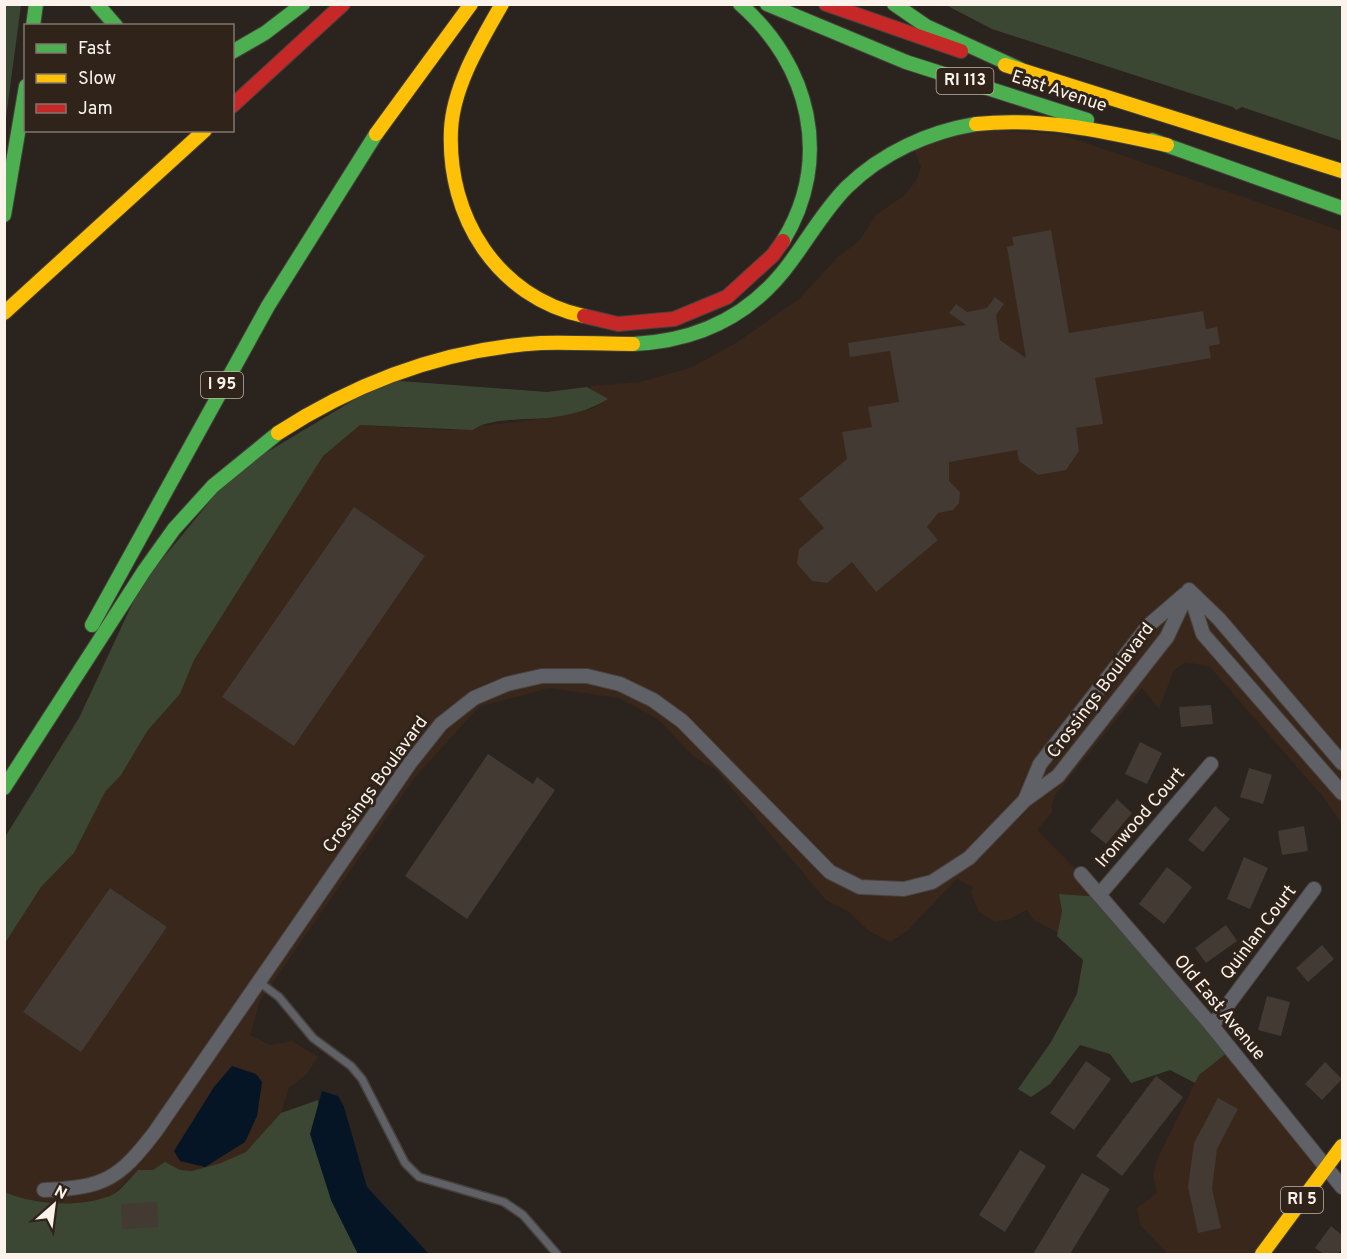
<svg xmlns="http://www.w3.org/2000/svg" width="1347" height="1259" font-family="Overpass,sans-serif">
<rect width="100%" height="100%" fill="#2b241e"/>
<path fill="#38271a" d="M967,129L1060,134L1342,231V824L1324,798L1210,667L1186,662L1174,670L1159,709L1142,688L1056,794L1051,806L1053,811L1037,830L1103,897L1060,894L1062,911L1058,933L1034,920L1027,910L1010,919L995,922L979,912L971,893L973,887L957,879L907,931L890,942L869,931L848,911L826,900L716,770L693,756L658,719L619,698L549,688L479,707L415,777L260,1001L250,1035L270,1045L292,1041L318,1057L306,1075L289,1088L281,1113L247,1152L226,1162L192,1171L138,1170L105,1202L68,1206L19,1198L5,1192L4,943L41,887L74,853L105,792L121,775L148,730L180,694L194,660L322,456L359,425L449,430L555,417L594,408L607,400L590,390L591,386L639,382L690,368L736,343L799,299L837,258L859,241L876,215L905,195L917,179L921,167L913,147Z
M1232,1049L1328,1164L1263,1254H1168L1140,1225L1137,1208L1157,1193L1153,1175L1158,1157L1199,1075Z"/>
<path fill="#3c4733" d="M5,4L21,5L5,125L4,5Z
M946,5H1342V141L1242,107L1236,110L1233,107L992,29Z
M387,380L547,392L587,387L608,399C592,409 574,414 555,417C533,421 491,416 473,430L360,425L323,456L194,660L180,694L148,730L121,775L105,792L74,853L41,887L5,943V837L79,718L141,585L234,472Z
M1059,894L1103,897L1232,1049L1199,1075L1195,1083L1170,1070L1131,1083L1110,1054L1080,1045L1050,1084L1031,1097L1018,1089L1051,1042L1077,994L1083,960L1057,936L1062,911Z
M318,1100L331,1200L358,1254H5L4,1192C36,1205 78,1208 110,1196C120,1192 130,1178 138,1170H153L165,1162L180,1170L192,1171L221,1163L246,1152L281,1113Z"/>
<path fill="#061525" d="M232,1066L256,1074L262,1082L257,1116L245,1142L205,1167L180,1161L174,1151L214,1087Z
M322,1091L338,1096L344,1107L367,1187L429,1254H358L331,1200L310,1134Z"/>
<path fill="#423a33" d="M1051,230L1069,333L1203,311L1206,329L1217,327L1220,344L1209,346L1211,358L1095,378L1103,424L1076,428L1079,451L1066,470L1038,475L1019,461L1017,450L949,462V481L960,492L959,503L953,510L938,513L927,527L938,540L876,592L852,562L827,583L812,581L797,564L799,549L824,528L799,499L847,459L842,432L872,427L868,407L899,402L890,351L850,357L848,343L966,325L949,313L956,304L967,312L987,308L995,297L1004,304L996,315L1000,340L1026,358L1007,247L1014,245L1012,237Z
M354,507L425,556L294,746L222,697Z
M1211,705L1213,724L1181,727L1179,707Z
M1140,742L1162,753L1147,784L1125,774Z
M488,754L533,784L537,777L555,790L467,919L405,876Z
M1249,768L1272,775L1263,804L1240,797Z
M1117,799L1132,813L1106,844L1090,831Z
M1215,806L1230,819L1203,852L1188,840Z
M1304,826L1308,851L1282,855L1278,831Z
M1244,857L1268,868L1250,909L1227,899Z
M1167,867L1192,887L1164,924L1139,904Z
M110,888L167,927L81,1052L23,1012Z
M1226,925L1237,941L1206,963L1195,948Z
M1322,945L1334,959L1308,982L1296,968Z
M1267,996L1290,1002L1281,1036L1258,1030Z
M1086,1061L1111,1079L1074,1130L1050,1113Z
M1325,1062L1342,1079L1322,1100L1305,1084Z
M1156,1076L1183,1097L1122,1176L1096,1156Z
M1218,1098L1238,1109L1217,1149L1212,1189L1221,1228L1198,1233L1188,1187L1194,1143Z
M1020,1150L1046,1166L1005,1232L979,1215Z
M1082,1173L1110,1189L1070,1254H1033Z
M157,1202L158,1227L122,1229L121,1204Z
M1331,1226L1342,1235V1249L1338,1254H1324L1315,1248Z"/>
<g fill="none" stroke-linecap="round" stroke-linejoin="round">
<defs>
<path id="lane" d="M259,982L279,997L313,1038L351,1066L362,1079L405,1163L419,1177L504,1202L523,1215L557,1254"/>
<path id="street" d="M1189,590L1203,634L1342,793
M1191,592L1219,619L1342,763
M1025,800L1040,764L1149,625L1185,594
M1081,874L1212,1026L1342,1187
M1099,895L1211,764
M1212,1026L1314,889
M44,1190C104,1188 119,1179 155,1132L410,763L441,724L474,698L507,684L542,676H587L620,684L653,700L682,721L830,872L860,887L904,889L932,882L969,858L1025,800L1058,776L1167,637L1189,590"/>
<path id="fast" d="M97,4L116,26
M740,4C810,65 833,159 783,241
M767,4L906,62L1087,120
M894,4L926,26L1020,69
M33,26L36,4
M232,52L265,33L303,4
M1152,140L1342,208
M4,215L26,86
M633,344C699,341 753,315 792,260C810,236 825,209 847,187C882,153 928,132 976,124
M92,625L268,306L376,134
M4,788L144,571L174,529L213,486L278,433"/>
<path id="slow" d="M502,4C481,41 453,86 451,130C447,217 497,297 584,316
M1005,65L1342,171
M976,124C1042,117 1103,131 1167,145
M376,134L471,4
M4,313L205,130
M278,433C357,382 446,349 541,343C571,342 602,344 633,344
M1262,1254L1342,1146"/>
<path id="jam" d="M826,4L961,51
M232,106L343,4
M584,316L618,324L674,319L727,297L773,255L783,241"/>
</defs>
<use href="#lane" stroke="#47413c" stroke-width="10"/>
<use href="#street" stroke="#47413c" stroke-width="16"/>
<use href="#fast" stroke="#47413c" stroke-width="16"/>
<use href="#slow" stroke="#47413c" stroke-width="16"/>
<use href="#jam" stroke="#47413c" stroke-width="16"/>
<use href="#lane" stroke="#5f6166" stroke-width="7"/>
<use href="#street" stroke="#5f6166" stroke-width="14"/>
<use href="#fast" stroke="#4caf50" stroke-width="14"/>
<use href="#slow" stroke="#ffc107" stroke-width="14"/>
<use href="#jam" stroke="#c62828" stroke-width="14"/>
</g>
<g text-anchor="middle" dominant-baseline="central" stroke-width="6" stroke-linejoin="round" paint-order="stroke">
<g fill="#302319" stroke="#beb4ac" stroke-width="1.5">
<rect x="936.5" y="68" width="57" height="26" rx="4.5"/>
<rect x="201" y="372" width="42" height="26" rx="4.5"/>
<rect x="1281" y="1187" width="42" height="26" rx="4.5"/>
</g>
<g font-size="16" font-weight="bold" fill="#fbf2eb">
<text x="965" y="81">RI 113</text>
<text x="222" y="385">I 95</text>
<text x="1302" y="1200">RI 5</text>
</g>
<g font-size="18" fill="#fbf2eb" stroke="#302319">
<text transform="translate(1059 92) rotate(18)">East Avenue</text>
<text transform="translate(1101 691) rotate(-53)">Crossings Boulavard</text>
<text transform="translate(376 785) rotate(-54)">Crossings Boulavard</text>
<text transform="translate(1141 818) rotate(-49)">Ironwood Court</text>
<text transform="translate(1259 933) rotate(-53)">Quinlan Court</text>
<text transform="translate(1219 1008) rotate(50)">Old East Avenue</text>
</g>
</g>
<rect width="1347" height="1259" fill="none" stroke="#fbf2eb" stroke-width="12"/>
<rect x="24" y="24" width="210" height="108" fill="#302319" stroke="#81766d" stroke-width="1.5"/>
<rect x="36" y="44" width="30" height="9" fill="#4caf50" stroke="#81766d" stroke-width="1.5"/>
<text x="78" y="54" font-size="18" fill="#fbf2eb">Fast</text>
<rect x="36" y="74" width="30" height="9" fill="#ffc107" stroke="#81766d" stroke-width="1.5"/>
<text x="78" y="84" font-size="18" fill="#fbf2eb">Slow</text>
<rect x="36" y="104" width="30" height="9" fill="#c62828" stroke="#81766d" stroke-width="1.5"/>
<text x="78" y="114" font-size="18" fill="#fbf2eb">Jam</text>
<g transform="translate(54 1205) rotate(28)" stroke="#302319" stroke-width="4.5" paint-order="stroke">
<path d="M0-4.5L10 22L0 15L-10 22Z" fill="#fbf2eb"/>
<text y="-9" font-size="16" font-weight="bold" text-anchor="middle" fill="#fbf2eb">N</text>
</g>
</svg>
